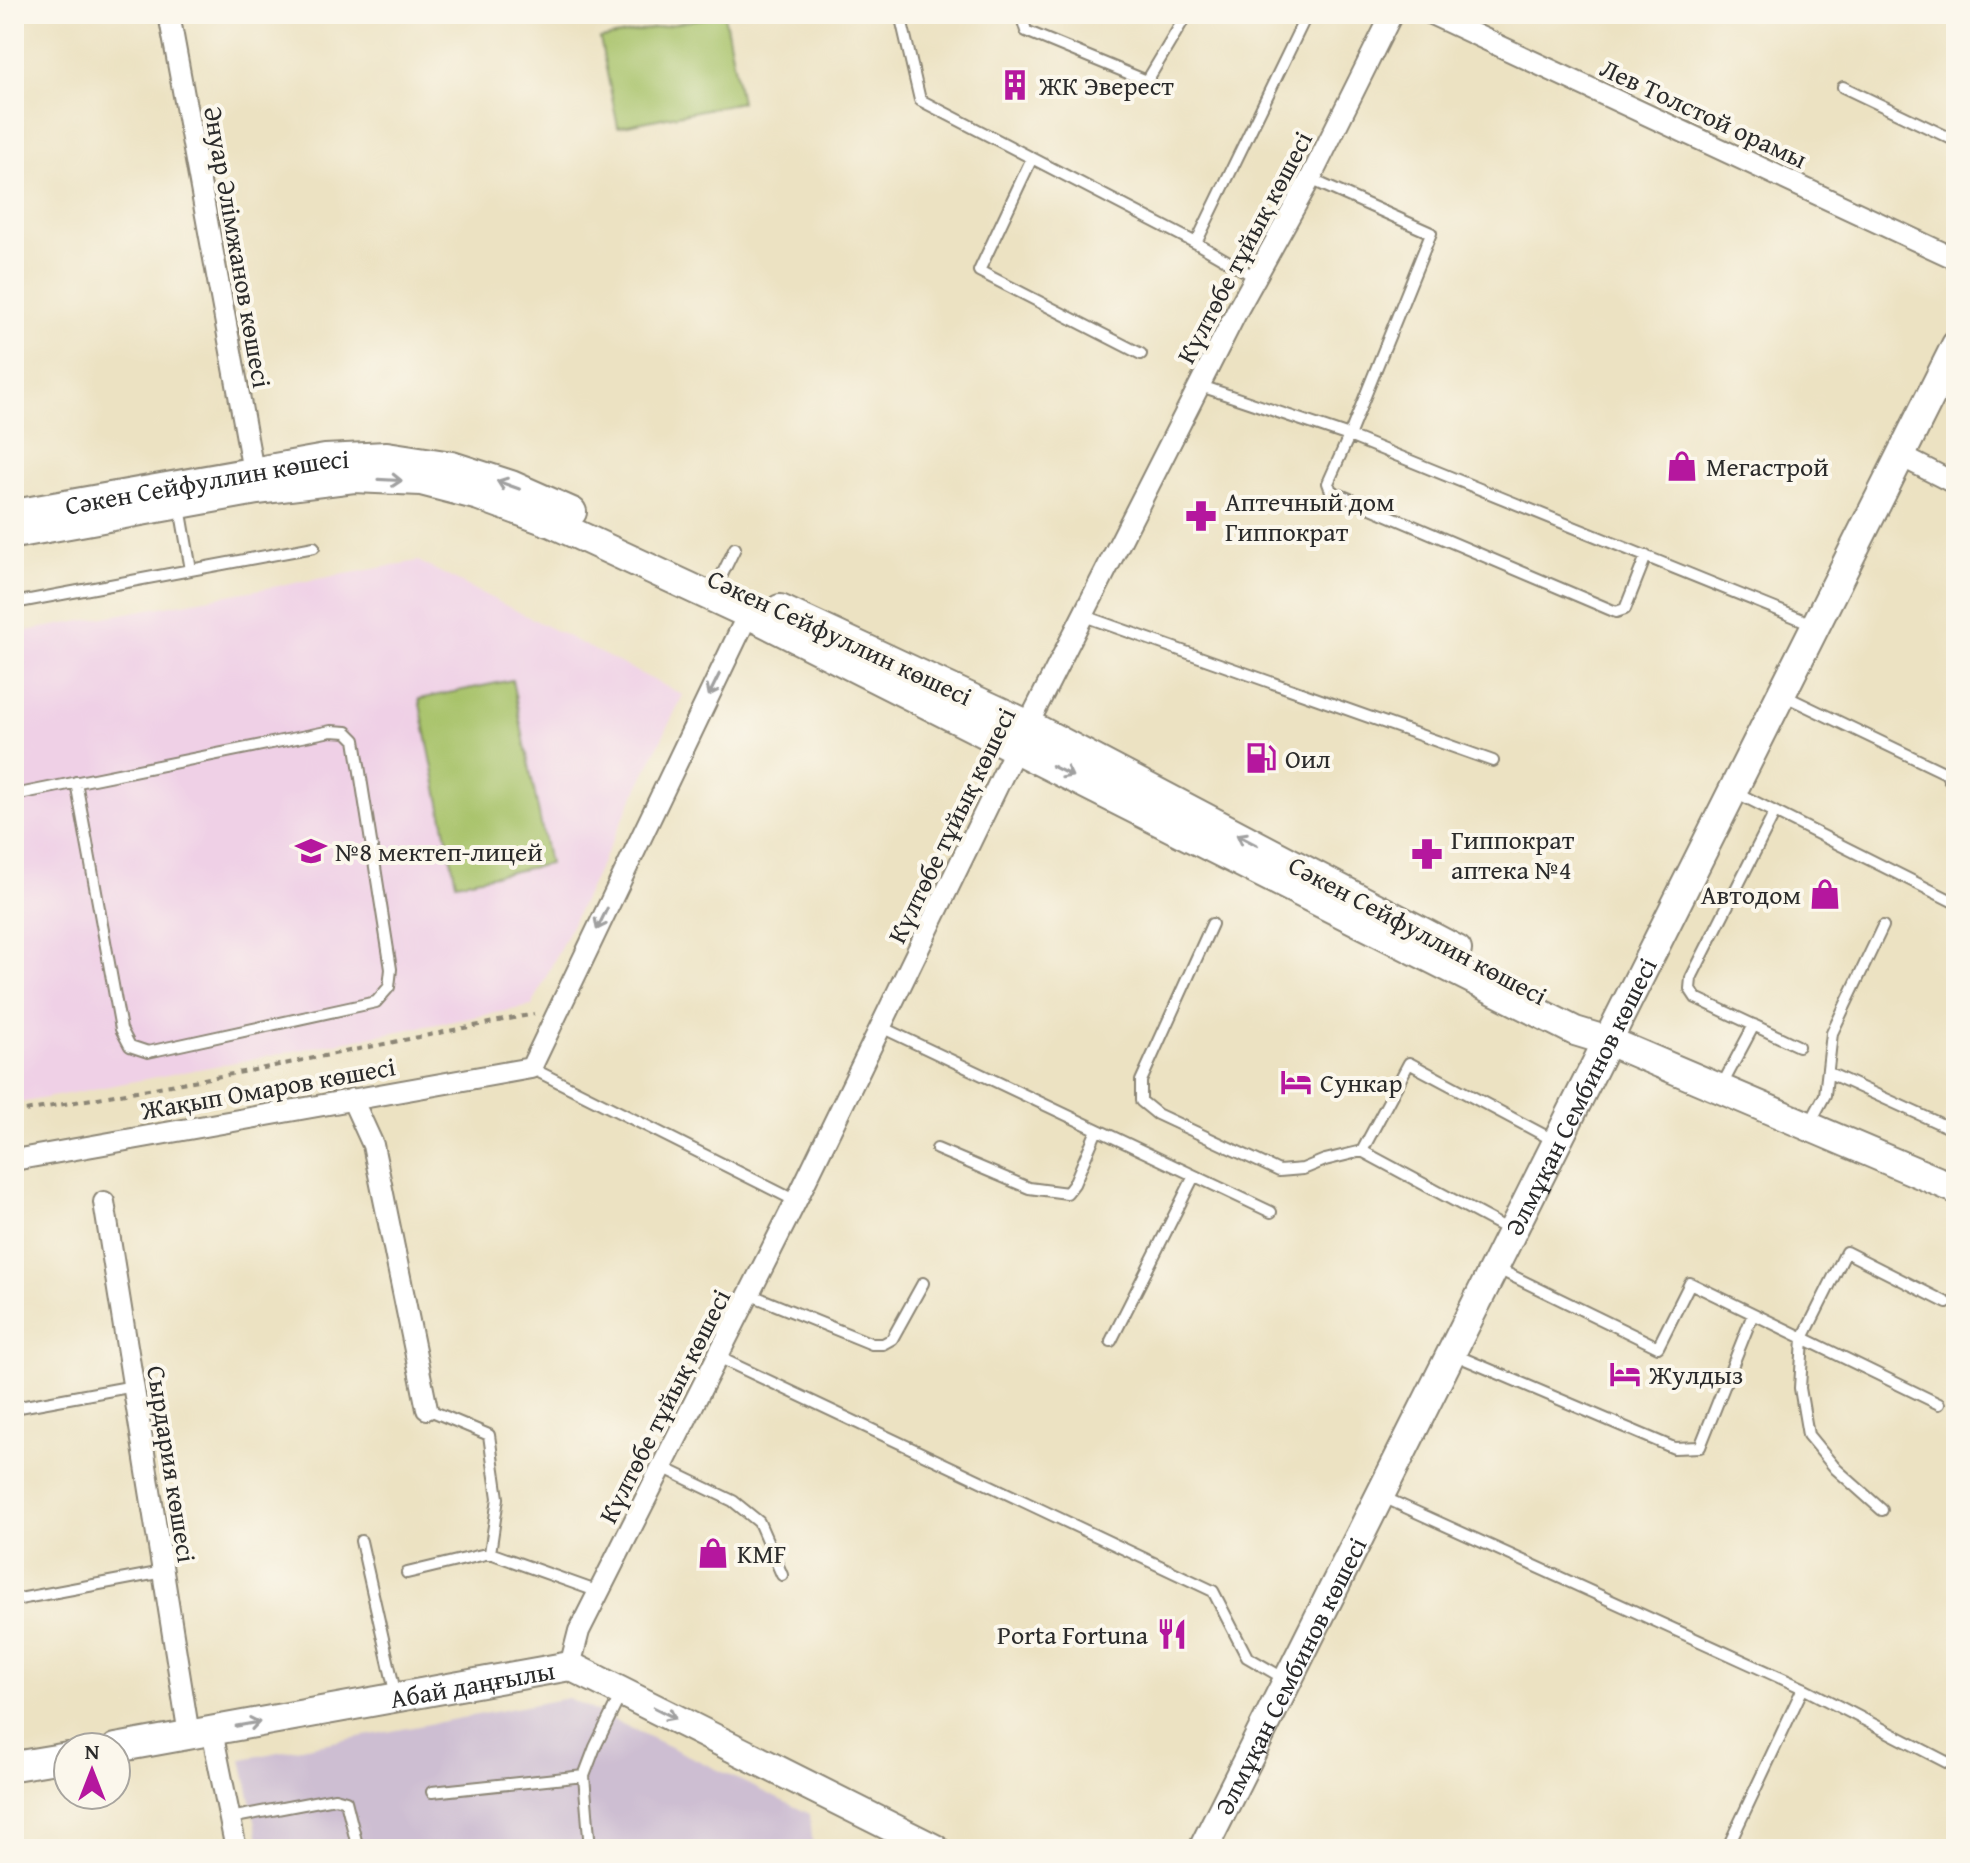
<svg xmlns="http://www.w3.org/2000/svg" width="1970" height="1863" font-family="'Gentium Book Plus',serif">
<rect width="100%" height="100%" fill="#fbf7ec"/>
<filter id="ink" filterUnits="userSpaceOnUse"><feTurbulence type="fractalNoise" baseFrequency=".0125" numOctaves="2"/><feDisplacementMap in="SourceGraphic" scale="16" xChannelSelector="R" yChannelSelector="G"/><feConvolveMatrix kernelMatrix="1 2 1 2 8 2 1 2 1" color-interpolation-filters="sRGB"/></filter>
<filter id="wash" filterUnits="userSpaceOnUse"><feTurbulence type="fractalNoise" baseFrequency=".006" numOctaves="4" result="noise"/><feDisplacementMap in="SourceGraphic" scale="32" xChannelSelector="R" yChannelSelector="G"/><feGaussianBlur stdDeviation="1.8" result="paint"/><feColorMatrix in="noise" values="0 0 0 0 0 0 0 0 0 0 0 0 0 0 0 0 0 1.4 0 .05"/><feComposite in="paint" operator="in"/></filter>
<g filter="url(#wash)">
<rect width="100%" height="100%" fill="#ece2c2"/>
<path fill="#efd0e6" d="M418,561L683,695L532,1006L14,1104V633Z"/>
<path fill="#cdbed2" d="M568,1698L810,1814L813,1849H261L242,1759Z"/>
<path fill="#a7c269" stroke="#69764a" stroke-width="2" d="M724,14L741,102L618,127L600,39Z
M512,680L549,864L456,883L419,699Z"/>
</g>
<g filter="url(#ink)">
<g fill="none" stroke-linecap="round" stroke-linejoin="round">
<defs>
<path id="lane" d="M900,14L920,100L1196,243L1255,277
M1021,14L1026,31L1147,81L1187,14
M1843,87L1956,141
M1032,158L979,271L1141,354
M1310,179L1431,233L1349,436L1815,625
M1196,243L1307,14
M1201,386L1349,436L1328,483L1331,491L1616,612L1625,609L1646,556
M180,507L191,570
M719,581L735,548
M14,603L314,547
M1084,616L1493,761
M1783,695L1956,778
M1735,792L1956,903
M14,795L331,731L347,732L355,740L391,969L389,987L376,1002L148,1052L130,1046L121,1029L76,782
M1775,812L1691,978L1690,989L1696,998L1798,1046
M1212,924L1141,1081V1101L1157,1114L1279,1171L1303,1169L1325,1160L1362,1151
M881,1027L1271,1212
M531,1068L796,1201
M1829,1073L1956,1131
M1721,1087L1754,1025
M1809,1125L1825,1095L1832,1033L1883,926
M937,1149L1029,1188L1067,1193L1074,1184L1097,1130
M1509,1230L1362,1151L1409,1063L1555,1141
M1496,1268L1658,1347L1690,1283L1939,1404
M749,1294L872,1344H883L892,1339L923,1283
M1111,1341L1194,1176
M1453,1354L1674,1448L1700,1447L1753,1314
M718,1357L1213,1591L1247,1657L1285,1679
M14,1408L134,1386
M427,1409L489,1435L498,1498L490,1553L599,1592
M662,1467L733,1501L759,1522L782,1575
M1383,1497L1803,1688
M1882,1510L1836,1469L1808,1435L1800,1388L1803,1338L1846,1252L1947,1303
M361,1541L396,1696
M407,1573L490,1553
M14,1600L163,1572
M432,1792L584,1776
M230,1818L335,1798L346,1801L358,1849
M590,1849L584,1776L595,1747L621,1694
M1727,1849L1803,1688L1956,1767"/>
<path id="street" d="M169,14L255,482
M1431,14L1956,259
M1901,456L1956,484
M1953,776L1956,770
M352,1099L373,1145L427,1409
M14,1160L531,1068L748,614
M104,1202L189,1735
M570,1666L579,1631L796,1201L1016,748L1238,309L1310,179L1392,14
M212,1731L236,1849"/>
<g id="secondary">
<path id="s1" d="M14,514L325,459L387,456L452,466L511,485L572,512"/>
<path d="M14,534L257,490L354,478L421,481L479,496L552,523L748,614L1575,1031L1608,1041L1956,1189"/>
<path d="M780,609L1029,725L1457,950"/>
<path id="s2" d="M116,1748L570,1666L935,1849"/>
<path d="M14,1766L68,1757"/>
<path id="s3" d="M1203,1849L1956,345"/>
</g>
</defs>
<use href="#lane" stroke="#8c8676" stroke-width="14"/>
<use href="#street" stroke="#8c8676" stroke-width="24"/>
<use href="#secondary" stroke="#8c8676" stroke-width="32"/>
<path stroke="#8c8676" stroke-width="4" stroke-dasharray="6 6" stroke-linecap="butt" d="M14,1113L254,1070L534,1014"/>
<use href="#lane" stroke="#fff" stroke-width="10"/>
<use href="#street" stroke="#fff" stroke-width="20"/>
<use href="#secondary" stroke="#fff" stroke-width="28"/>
</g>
<defs><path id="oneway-shaft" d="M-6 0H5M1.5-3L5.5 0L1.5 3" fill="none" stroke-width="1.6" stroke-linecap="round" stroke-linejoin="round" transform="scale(2)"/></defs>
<g stroke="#a0a0a0">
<use href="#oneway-shaft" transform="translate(390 480) rotate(3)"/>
<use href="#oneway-shaft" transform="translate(508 485) rotate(-160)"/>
<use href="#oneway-shaft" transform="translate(714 685) rotate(116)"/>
<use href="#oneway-shaft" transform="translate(1062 771) rotate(27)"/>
<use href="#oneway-shaft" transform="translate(1247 840) rotate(-152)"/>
<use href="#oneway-shaft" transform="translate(602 919) rotate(116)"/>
<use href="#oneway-shaft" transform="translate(665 1713) rotate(27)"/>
<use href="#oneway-shaft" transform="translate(248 1724) rotate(-10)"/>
</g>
</g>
<defs>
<symbol id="building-bare" viewBox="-9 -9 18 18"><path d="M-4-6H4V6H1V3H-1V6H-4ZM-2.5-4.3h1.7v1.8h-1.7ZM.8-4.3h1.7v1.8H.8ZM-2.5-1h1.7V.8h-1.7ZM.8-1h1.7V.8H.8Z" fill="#b5179e" stroke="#fbf7ec" stroke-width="2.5" paint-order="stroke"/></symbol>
<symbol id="shop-bare" viewBox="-9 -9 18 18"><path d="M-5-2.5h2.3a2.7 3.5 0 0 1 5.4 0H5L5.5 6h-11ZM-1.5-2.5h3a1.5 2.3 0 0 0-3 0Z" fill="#b5179e" stroke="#fbf7ec" stroke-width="2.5" paint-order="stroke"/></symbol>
<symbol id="pharmacy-bare" viewBox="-9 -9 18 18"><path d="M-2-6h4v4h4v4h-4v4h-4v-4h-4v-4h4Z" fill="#b5179e" stroke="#fbf7ec" stroke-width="2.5" paint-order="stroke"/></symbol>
<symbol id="fuel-bare" viewBox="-9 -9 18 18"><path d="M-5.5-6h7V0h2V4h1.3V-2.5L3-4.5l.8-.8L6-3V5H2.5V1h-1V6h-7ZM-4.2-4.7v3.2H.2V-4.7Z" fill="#b5179e" stroke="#fbf7ec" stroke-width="2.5" paint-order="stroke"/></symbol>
<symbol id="school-bare" viewBox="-9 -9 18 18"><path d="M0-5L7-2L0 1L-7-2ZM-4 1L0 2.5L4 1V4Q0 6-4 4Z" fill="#b5179e" stroke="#fbf7ec" stroke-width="2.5" paint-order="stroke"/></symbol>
<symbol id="hotel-bare" viewBox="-9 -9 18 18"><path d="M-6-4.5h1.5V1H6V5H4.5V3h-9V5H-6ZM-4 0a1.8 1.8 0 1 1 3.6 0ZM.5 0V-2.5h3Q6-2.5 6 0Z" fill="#b5179e" stroke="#fbf7ec" stroke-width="2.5" paint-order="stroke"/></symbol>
<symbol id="restaurant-bare" viewBox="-9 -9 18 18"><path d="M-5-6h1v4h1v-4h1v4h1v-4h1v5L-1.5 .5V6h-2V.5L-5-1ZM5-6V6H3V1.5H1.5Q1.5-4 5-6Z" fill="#b5179e" stroke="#fbf7ec" stroke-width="2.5" paint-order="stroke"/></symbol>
</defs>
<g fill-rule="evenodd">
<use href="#building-bare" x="993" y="63" width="44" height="44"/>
<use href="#shop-bare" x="1660" y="444" width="44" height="44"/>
<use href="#pharmacy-bare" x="1179" y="494" width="44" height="44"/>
<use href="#fuel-bare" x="1239" y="736" width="44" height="44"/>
<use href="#school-bare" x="289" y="829" width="44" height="44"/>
<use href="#pharmacy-bare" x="1405" y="832" width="44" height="44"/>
<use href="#shop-bare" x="1803" y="872" width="44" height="44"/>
<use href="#hotel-bare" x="1274" y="1060" width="44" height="44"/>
<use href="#hotel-bare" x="1603" y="1352" width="44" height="44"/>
<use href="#shop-bare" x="691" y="1531" width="44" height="44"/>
<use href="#restaurant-bare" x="1150" y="1612" width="44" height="44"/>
</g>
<g text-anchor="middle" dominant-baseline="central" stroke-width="8" stroke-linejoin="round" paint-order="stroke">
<g font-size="26" fill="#2b2b2b" stroke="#fbf7ec" text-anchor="start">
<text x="1039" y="85">ЖК Эверест</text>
<text x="1706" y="466">Мегастрой</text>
<text x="1225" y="501">Аптечный дом<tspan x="1225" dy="30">Гиппократ</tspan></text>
<text x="1285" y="758">Оил</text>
<text x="1451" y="839">Гиппократ<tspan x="1451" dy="30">аптека №4</tspan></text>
<text x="335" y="851">№8 мектеп-лицей</text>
<text x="1801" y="894" text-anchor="end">Автодом</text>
<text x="1320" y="1082">Сункар</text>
<text x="1649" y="1374">Жулдыз</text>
<text x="737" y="1553">KMF</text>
<text x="1148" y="1634" text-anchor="end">Porta Fortuna</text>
</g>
<g font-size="26" fill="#2b2b2b" stroke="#fbf7ec">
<text transform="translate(1704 113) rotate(25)">Лев Толстой орамы</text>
<text transform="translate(238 247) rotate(80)">Әнуар Әлімжанов көшесі</text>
<text transform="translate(1244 247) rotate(-62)">Күлтөбе тұйық көшесі</text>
<text stroke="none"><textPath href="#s1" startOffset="196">Сәкен Сейфуллин көшесі</textPath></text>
<text transform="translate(840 637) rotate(25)">Сәкен Сейфуллин көшесі</text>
<text transform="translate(951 825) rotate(-64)">Күлтөбе тұйық көшесі</text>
<text transform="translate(1418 930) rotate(28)">Сәкен Сейфуллин көшесі</text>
<text transform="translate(268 1088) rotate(-10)">Жақып Омаров көшесі</text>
<text stroke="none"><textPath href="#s3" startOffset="842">Әлмұқан Сембинов көшесі</textPath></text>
<text transform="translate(664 1406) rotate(-63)">Күлтөбе тұйық көшесі</text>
<text transform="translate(172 1464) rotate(81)">Сырдария көшесі</text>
<text stroke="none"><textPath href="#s3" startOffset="194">Әлмұқан Сембинов көшесі</textPath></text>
<text stroke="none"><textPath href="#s2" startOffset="362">Абай даңғылы</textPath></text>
</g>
</g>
<rect width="1970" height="1863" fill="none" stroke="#fbf7ec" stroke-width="48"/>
<g transform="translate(92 1771)"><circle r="38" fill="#fbf7ec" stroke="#a8a59f" stroke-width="2"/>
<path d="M0-6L14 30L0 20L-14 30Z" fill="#b5179e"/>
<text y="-12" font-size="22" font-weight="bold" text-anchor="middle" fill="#2b2b2b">N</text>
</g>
</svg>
